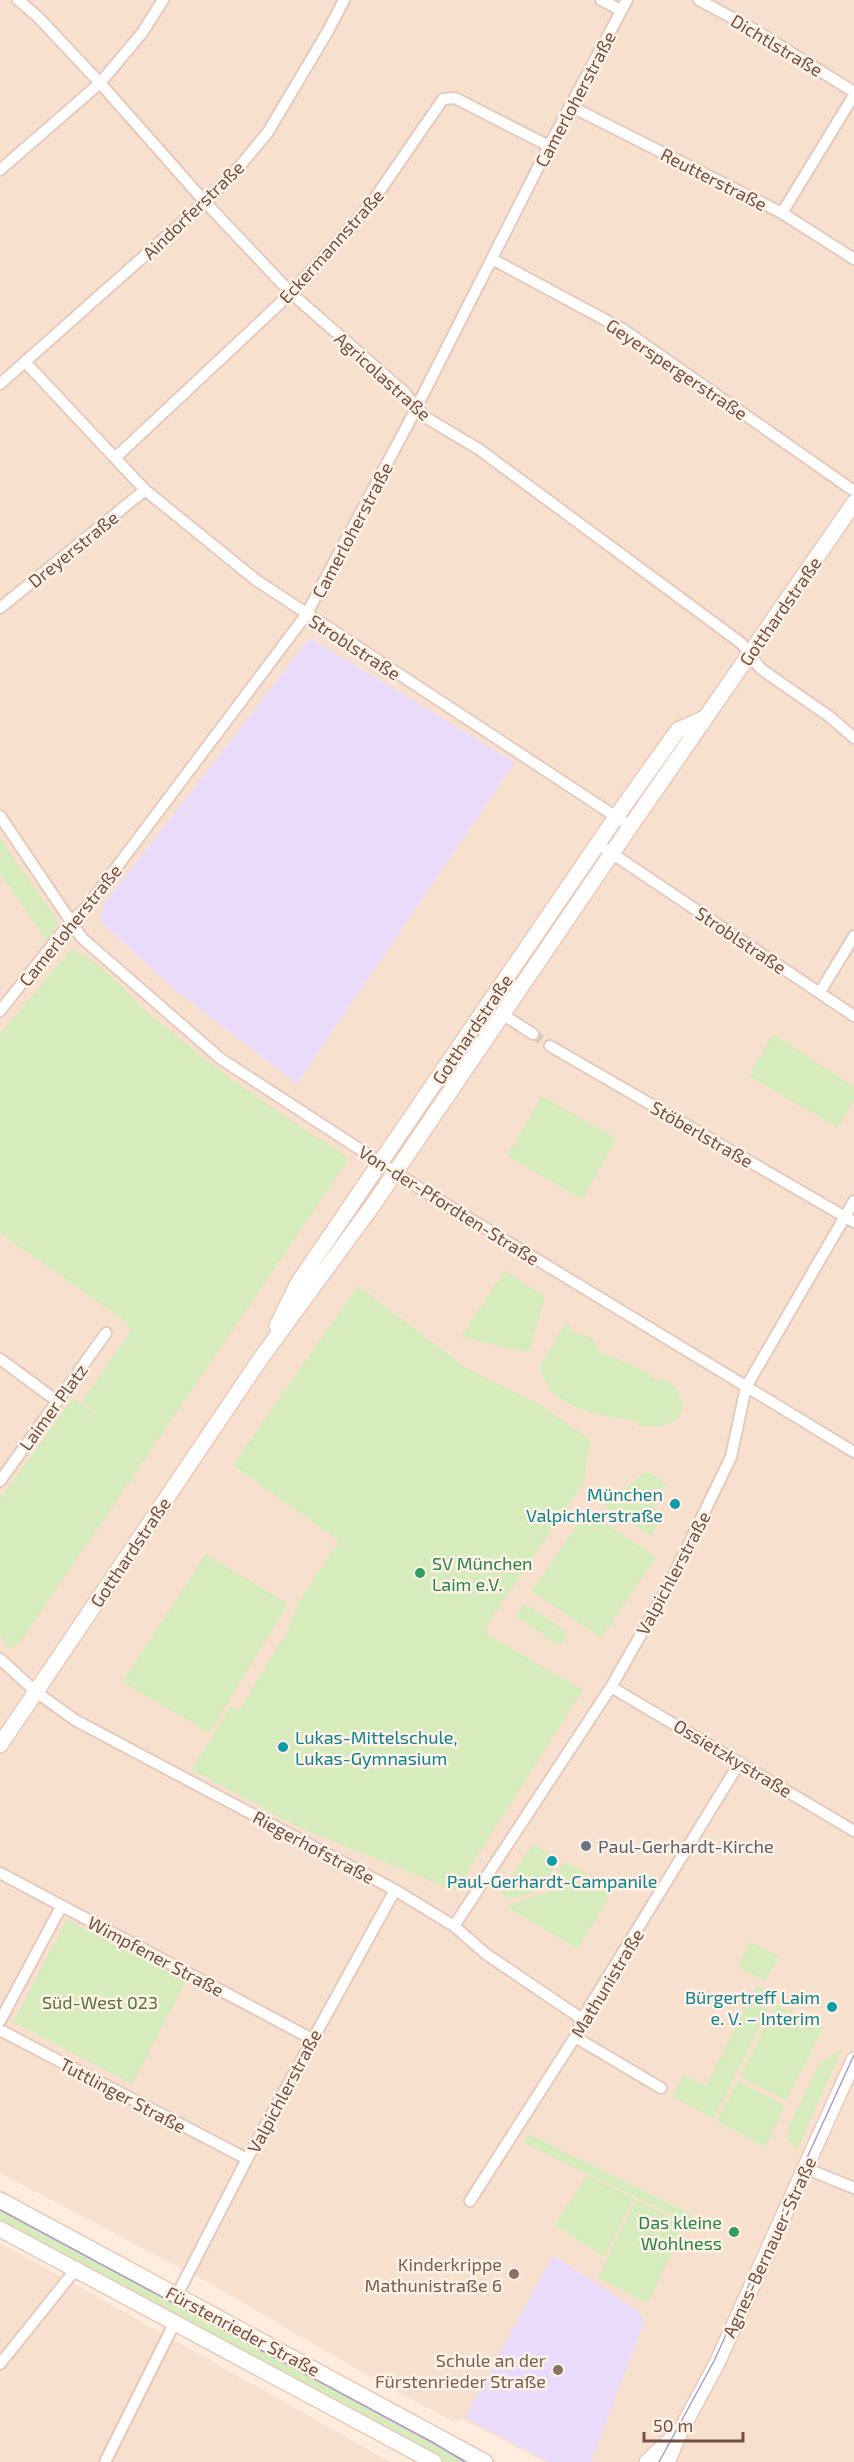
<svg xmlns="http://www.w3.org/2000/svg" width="854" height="2462" font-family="'Exo 2',sans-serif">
<rect width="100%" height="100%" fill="#feedde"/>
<path fill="#f8e0cf" d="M0,0H854V2462H545L464,2420L452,2421L377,2381L209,2283L0,2173Z
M0,2243L42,2266L391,2462H0Z"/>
<path fill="#eadbfa" d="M310,638L515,762L297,1084L175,990L100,921L104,904Z
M553,2255L640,2312L644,2323L591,2462H549L465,2418Z"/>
<path fill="#d6ecbc" d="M0,838L56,918L57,924L48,942L0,873Z
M71,950C94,953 127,994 145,1010C207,1064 274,1111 345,1155L347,1162L19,1644L9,1648L0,1635V1499L73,1398L102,1418L82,1402L131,1330L124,1320L0,1233V1034Z
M773,1034L854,1087V1099L838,1128L749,1076Z
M542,1096L617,1139L582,1199L507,1156Z
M505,1270L545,1297L529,1353L461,1337Z
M358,1286L469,1370L541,1405L590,1440L584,1482L487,1625V1634L583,1690L455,1891L298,1827L192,1770L230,1706L239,1711L287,1632L297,1605L339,1541L233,1465Z
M566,1322L573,1332L591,1337L598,1351L648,1372L655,1380L665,1379L675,1386L684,1406L677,1420L662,1426H639L635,1420C607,1417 576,1413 554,1393C547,1387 543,1376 539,1368Z
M647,1471L666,1484L653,1507L663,1515L651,1536L604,1506Z
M587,1511L656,1557L601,1638L532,1591Z
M206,1554L288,1604L209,1733L123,1682Z
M525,1603L568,1633L559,1646L516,1616Z
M533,1844L550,1854L544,1863L554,1869L540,1891L510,1899L501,1893Z
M564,1861L587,1874L586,1876L549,1887V1884Z
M587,1880L610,1894L578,1949L505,1906Z
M67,1919L186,1981L132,2084L13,2022Z
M751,1942L779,1956L766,1981L738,1967Z
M757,1986L775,1995L714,2119L672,2096L683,2075L706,2086Z
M776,2004L824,2027L787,2100L740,2077Z
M842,2049L797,2150L787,2138L789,2126L820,2063Z
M738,2081L785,2105L765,2147L717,2121Z
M528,2134L695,2216L691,2224L523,2143Z
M587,2176L634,2198L605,2257L555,2225Z
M636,2200L685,2224L648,2303L598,2278Z
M0,2207L470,2458L468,2462H444L0,2224Z"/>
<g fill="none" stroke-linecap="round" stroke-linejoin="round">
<path stroke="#dcc6b8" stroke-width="10" stroke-dasharray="10 5" stroke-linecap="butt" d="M533,1034L550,1046"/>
<defs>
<path id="street" d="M18,0L38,17L100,83L205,202L291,293L404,392L425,417L480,450L741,643L761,669L830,717L854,738
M601,0L621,10
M699,0L753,29L854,92
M570,106L782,213L854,259
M0,170L100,83L142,33L163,0
M782,213L854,95
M492,259L624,330L854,491
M26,363L145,490L256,580L630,826
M0,384L205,202L234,173L268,132L328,31L344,0
M115,458L291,293L368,208L443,99L455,98L549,146
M0,608L145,490
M0,816L82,938L221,1059L424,1191L854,1452
M598,844L854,1016
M820,992L854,936
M0,1011L72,920L86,908L306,615L408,424L549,146L627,0
M502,1014L533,1034
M550,1046L854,1222
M0,1359L57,1401
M0,1481L106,1333
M0,1659L35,1691L75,1720L395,1890L454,1926L486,1954L582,2019
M611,1687L854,1831
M0,1873L312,2039
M454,1926L611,1687L668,1587L731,1457L746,1387L854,1201
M0,2021L61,1907
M0,2030L247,2159
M575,2037L661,2088
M805,2168L854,2188
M470,2201L575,2037L582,2019L740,1762
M177,2295L247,2159L395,1890
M0,2364L76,2269
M105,2462L174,2324"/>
<path id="secondary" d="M277,1326L298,1283L616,817L678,730L705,718
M0,1745L261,1358L373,1205L612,853L854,503
M0,2200L485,2462
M0,2229L434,2462
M647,2462L677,2434
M667,2462L680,2432L717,2363L854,2060"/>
</defs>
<use href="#street" stroke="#e5c9bd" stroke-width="14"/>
<use href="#secondary" stroke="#eac9b9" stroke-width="18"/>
<use href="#street" stroke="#fff" stroke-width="10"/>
<use href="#secondary" stroke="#fff" stroke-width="15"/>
<path stroke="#ae9dc7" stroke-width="1.5" d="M0,2210L432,2442L465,2462
M659,2462L714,2361L854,2055"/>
</g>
<g fill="#0f9aa8" stroke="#fff2e6" stroke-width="2">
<circle cx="675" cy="1504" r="6"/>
<circle cx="283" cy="1747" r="6"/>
<circle cx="552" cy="1861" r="6"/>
<circle cx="832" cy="2007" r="6"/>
</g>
<g fill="#2e9e5b" stroke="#fff2e6" stroke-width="2">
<circle cx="420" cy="1573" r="6"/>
<circle cx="734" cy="2232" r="6"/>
</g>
<circle fill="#6b7280" stroke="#fff2e6" stroke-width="2" cx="586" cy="1846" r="6"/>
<g fill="#8d6e63" stroke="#fff2e6" stroke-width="2">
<circle cx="514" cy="2274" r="6"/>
<circle cx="558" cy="2370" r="6"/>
</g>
<g text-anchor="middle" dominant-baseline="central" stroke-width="5" stroke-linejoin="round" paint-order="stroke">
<g font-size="18" fill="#764f44" stroke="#fff2e6">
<text transform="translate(777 45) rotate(31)">Dichtlstraße</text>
<text transform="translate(575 99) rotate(-62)">Camerloherstraße</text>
<text transform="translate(714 179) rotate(27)">Reutterstraße</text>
<text transform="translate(193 210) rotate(-44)">Aindorferstraße</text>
<text transform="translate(331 246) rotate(-48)">Eckermannstraße</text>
<text transform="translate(677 369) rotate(34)">Geyerspergerstraße</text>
<text transform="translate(383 376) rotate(42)">Agricolastraße</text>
<text transform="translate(352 530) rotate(-62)">Camerloherstraße</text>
<text transform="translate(73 549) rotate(-39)">Dreyerstraße</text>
<text transform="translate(780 611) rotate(-55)">Gotthardstraße</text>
<text transform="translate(355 647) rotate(33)">Stroblstraße</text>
<text transform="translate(70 925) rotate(-51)">Camerloherstraße</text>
<text transform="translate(741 940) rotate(34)">Stroblstraße</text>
<text transform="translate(472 1029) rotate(-56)">Gotthardstraße</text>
<text transform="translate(702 1134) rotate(30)">Stöberlstraße</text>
<text transform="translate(449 1205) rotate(32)">Von-der-Pfordten-Straße</text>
<text transform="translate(53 1407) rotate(-54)">Laimer Platz</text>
<text transform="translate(130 1552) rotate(-56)">Gotthardstraße</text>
<text transform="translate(673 1573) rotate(-62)">Valpichlerstraße</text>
<text transform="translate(733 1758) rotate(31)">Ossietzkystraße</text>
<text transform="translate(314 1847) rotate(28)">Riegerhofstraße</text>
<text transform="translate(156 1956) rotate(28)">Wimpfener Straße</text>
<text transform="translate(607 1983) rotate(-59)">Mathunistraße</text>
<text transform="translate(284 2091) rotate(-62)">Valpichlerstraße</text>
<text transform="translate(123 2095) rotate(28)">Tuttlinger Straße</text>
<text transform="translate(769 2247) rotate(-65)">Agnes-Bernauer-Straße</text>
<text transform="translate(243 2331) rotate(28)">Fürstenrieder Straße</text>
</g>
<g font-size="18" fill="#0d838f" stroke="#fff2e6" text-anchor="end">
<text x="663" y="1494">München<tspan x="663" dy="21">Valpichlerstraße</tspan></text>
<text x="295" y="1737" text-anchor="start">Lukas-Mittelschule,<tspan x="295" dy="21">Lukas-Gymnasium</tspan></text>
<text x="552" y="1881" text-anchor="middle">Paul-Gerhardt-Campanile</text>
<text x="820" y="1997">Bürgertreff Laim<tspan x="820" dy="21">e. V. – Interim</tspan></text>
</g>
<g font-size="18" fill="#27864d" stroke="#fff2e6" text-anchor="start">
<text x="432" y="1563">SV München<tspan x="432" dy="21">Laim e.V.</tspan></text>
<text x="722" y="2222" text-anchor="end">Das kleine<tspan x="722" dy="21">Wohlness</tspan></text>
</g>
<g font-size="18" fill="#5b616d" stroke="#fff2e6" text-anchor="start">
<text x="598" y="1846">Paul-Gerhardt-Kirche</text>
</g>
<g font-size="18" fill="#547739" stroke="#fff2e6">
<text x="100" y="2002">Süd-West 023</text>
</g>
<g font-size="18" fill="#785e54" stroke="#fff2e6" text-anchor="end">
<text x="502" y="2264">Kinderkrippe<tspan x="502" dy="21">Mathunistraße 6</tspan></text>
<text x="546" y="2360">Schule an der<tspan x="546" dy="21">Fürstenrieder Straße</tspan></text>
</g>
</g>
<path d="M644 2432v9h99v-9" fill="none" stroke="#764f44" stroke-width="3"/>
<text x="653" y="2432" font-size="18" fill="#764f44" stroke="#fff2e6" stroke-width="4.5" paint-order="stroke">50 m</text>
</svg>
